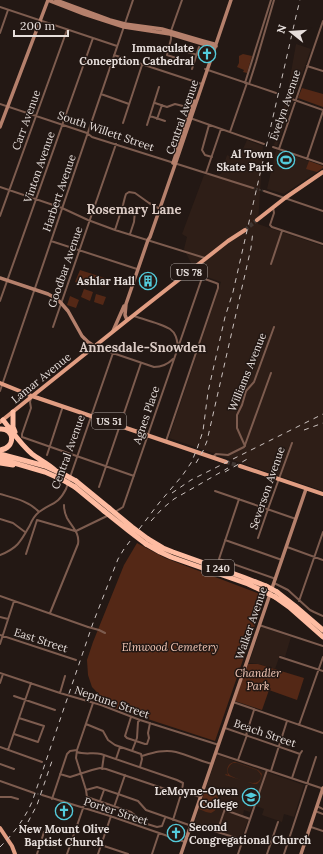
<svg xmlns="http://www.w3.org/2000/svg" width="323" height="854" font-family="Lora,serif">
<rect width="100%" height="100%" fill="#231814"/>
<path fill="#2e1e17" d="M296,44L311,49L294,97L287,95Z
M286,99L293,101L277,146L274,145Z
M247,140L263,146L258,224L323,246V491L169,438L221,282L196,273L184,249L187,237L182,234L204,175L221,174L227,155L238,160Z
M276,150L323,166V168L284,194L267,189Z
M261,627L291,637L285,657L280,655L275,669L258,664L249,663Z
M217,755L304,785L294,817L284,814L282,822L262,815L264,809L253,805L250,812L244,810L243,815L249,817L241,839L194,823Z"/>
<path fill="#542816" fill-rule="evenodd" d="M243,54L252,56L247,73L243,72L244,70L237,67L239,63V56Z
M302,88L323,94V107L298,98Z
M285,153L293,156L289,166L281,163Z
M309,161L323,166V168L317,172L306,169Z
M80,270L108,279L105,287L87,281L85,285L75,282Z
M84,289L93,292L90,301L81,297Z
M96,294L106,297L103,305L94,302Z
M70,296L79,300L76,308L67,305Z
M137,543L165,558L265,596L215,741L111,707L92,687L88,675L87,660L93,642L124,565Z
M248,664H258L304,678L297,700L269,690L262,710L235,701Z
M235,762L258,770L262,774L260,781L257,784H254L225,775L226,774L228,775C226,768 228,763 235,762ZM233,763H237L257,770L259,772L261,775C261,780 258,783 253,783C247,782 237,779 231,776C225,772 228,766 233,763Z
M205,790C216,791 221,795 217,805C216,810 215,811 211,813L206,812L199,809Z"/>
<g fill="none" stroke-linecap="round" stroke-linejoin="round">
<path stroke="#403632" stroke-width="2" stroke-dasharray="2 1" stroke-linecap="butt" d="M253,188L264,191
M34,793L42,795"/>
<path stroke="#403632" stroke-width="4" stroke-dasharray="4 2" stroke-linecap="butt" d="M245,230L257,220
M226,462L240,466"/>
<path stroke="#7d5c4f" stroke-width="2" d="M0,7L117,46
M171,31L182,0
M0,33L8,10
M171,34V39L167,55L194,64
M169,46L197,55
M114,55L202,84
M307,66L323,71
M192,69L199,47
M205,69L276,93
M245,83L271,0
M249,84L256,62L274,0
M101,94L129,104
M286,97L323,110
M155,103L167,107L175,104L191,108
M0,104L87,133L92,137L253,188
M150,116L165,121
M190,118L264,144
M157,119L162,105
M123,123L142,65
M147,125L159,87
M209,125L202,150L205,155L212,157
M230,132L247,83
M273,147L323,164
M279,149L323,21
M307,159L323,111
M206,173L221,129
M0,187L62,208L88,220L115,230L205,258
M264,191L323,211
M273,207L274,213L270,225L272,227L323,244
M0,216L67,30
M115,230L123,205L125,197L126,194L129,192L135,193L149,203L160,209
M130,234L134,222L135,211L137,208
M51,241L137,269
M271,264L282,231
M0,301L93,38
M134,316C143,319 162,324 170,329C176,333 177,340 178,346
M53,327L116,144
M95,347L154,367C162,367 167,365 173,359
M0,391L133,0
M31,398L30,402L31,408L22,434V437L134,476
M166,441L218,288V284L216,283L188,273
M245,446L237,428V415L242,405L246,391L254,382L274,327
M47,455L63,406
M213,457L216,454L228,455L244,447L245,445L271,373
M99,487L141,363
M215,491L296,519
M0,494C14,498 29,501 39,512
M239,499L219,559L276,579
M115,512L123,507L202,278
M0,519L13,523L25,532
M76,531L109,515
M258,538L268,509L292,443
M225,540L282,560
M287,547L323,560
M26,554L37,520L75,531
M0,555C18,548 21,541 30,525C32,520 34,516 39,512C51,503 58,505 66,489L113,353
M274,583L288,590L310,610L314,612L323,616
M0,596L88,627
M299,601L323,532
M50,613L78,544C80,533 72,527 67,518C65,514 64,510 64,505
M0,617L8,619
M259,625L323,646
M99,630L105,633
M0,635L76,660
M0,644L14,601
M280,657L323,671
M0,673L60,693L101,705L140,720L219,745
M0,683L3,674
M60,693L65,676
M14,696L55,710
M233,702L323,733
M131,717L125,736L127,738L136,741
M86,724L103,731L108,740L115,745L141,754L142,759L140,767
M299,725L323,657
M225,728L300,754
M14,734L38,742L44,726L19,718
M246,735L254,710
M136,741L145,744H147L149,738L148,733L150,723
M0,747L42,762
M8,750L31,683
M132,751L137,738L138,722L140,720
M77,752C85,755 93,752 101,754L177,780L183,783L182,791L173,820
M216,753L321,788L322,790
M142,756C152,753 164,749 176,752C188,755 200,761 212,764
M116,759L120,747
M238,760L247,735
M0,764L14,769
M102,769L104,755
M271,771L287,721
M60,774L70,777L92,770L100,768L106,769L171,791H182L200,797
M292,778L300,754L302,751
M0,781L34,793
M86,790L97,787L118,794L138,801L146,810L189,825L192,824L243,840
M42,795L110,816L185,842
M0,797H11L18,799
M87,797L131,812L141,820L147,824L157,827L162,826L165,818
M52,799L67,754L70,751L77,750L93,703
M100,801L104,790
M317,806L323,809
M225,810L250,819
M315,811L323,814
M311,827L323,831
M217,832L227,803
M101,845L128,854
M37,854L44,832
M67,854L87,797L86,790L76,758L77,750
M98,854L125,775
M152,854L159,833
M238,854L267,770
M267,854L278,822
M284,854L316,757"/>
<path stroke="#b5806c" stroke-width="3.5" d="M48,0L84,14L124,27L170,34L213,47L216,46
M56,0L110,20L125,24L162,29L203,41L214,44L216,46
M0,127L48,0
M173,163L194,101
M0,278L48,294L57,299L61,303L68,311L82,336L88,342L94,346
M127,320L125,315L126,304L148,240L150,237L177,159L231,0
M113,331L124,306
M181,854L306,489
M301,854L323,788"/>
<path stroke="#e19d82" stroke-width="4" d="M257,220L285,198L323,172
M0,383L32,396L226,462
M0,422L125,322L228,241L245,230
M240,466L323,494
M0,828L12,846L15,854"/>
<path stroke="#febca2" stroke-width="5" d="M13,412V427L15,432
M3,420C12,431 21,445 32,454C40,460 49,464 56,471
M0,429C15,428 16,448 0,450
M0,454L45,466L65,475
M0,459L45,472L63,480
M0,463L13,465
M76,481L109,508
M75,487L104,511
M148,539L163,548L173,552L243,577L266,586
M146,544L160,552L171,557L248,584L265,592
M277,592L295,606L323,630
M275,597L289,607L323,637"/>
<path stroke="#cbc2bf" stroke-width="1" stroke-dasharray="5 5" stroke-linecap="butt" d="M304,430L323,423
M196,463L203,451L207,441L251,248L253,231
M225,472L249,458
M172,493L191,480L323,414
M151,521L162,509L174,499L228,468
M28,822L37,805L52,761
M0,847C13,834 24,820 32,802L93,623L118,559L124,549L159,503L182,476L191,463L197,449L203,431L208,392L225,317L233,292L297,12L300,0"/>
<path stroke="#7d5c4f" stroke-width="2" d="M88,627L99,630"/>
<path stroke="#febca2" stroke-width="5" d="M65,475L76,481
M63,480L75,487
M109,508L132,527L148,539
M104,511L129,531L146,544
M266,586L277,592
M265,592L275,597"/>
</g>
<defs>
<symbol id="church-ring" viewBox="-11 -11 22 22"><circle r="9.5" fill="#231814" stroke="#53cbdb" stroke-width="1.5"/><path d="M-1.2-6h2.4v3.5h3.3v2.4h-3.3V6h-2.4V-.1h-3.3v-2.4h3.3Z" fill="#53cbdb"/></symbol>
<symbol id="stadium-ring" viewBox="-11 -11 22 22"><circle r="9.5" fill="#231814" stroke="#53cbdb" stroke-width="1.5"/><path d="M0-5a6.5 5 0 1 0 0 10a6.5 5 0 1 0 0-10ZM-3.5-1.8h7v3.6h-7Z" fill="#53cbdb"/></symbol>
<symbol id="building-ring" viewBox="-11 -11 22 22"><circle r="9.5" fill="#231814" stroke="#53cbdb" stroke-width="1.5"/><path d="M-4-6H4V6H1V3H-1V6H-4ZM-2.5-4.3h1.7v1.8h-1.7ZM.8-4.3h1.7v1.8H.8ZM-2.5-1h1.7V.8h-1.7ZM.8-1h1.7V.8H.8Z" fill="#53cbdb"/></symbol>
<symbol id="university-ring" viewBox="-11 -11 22 22"><circle r="9.5" fill="#231814" stroke="#53cbdb" stroke-width="1.5"/><path d="M0-5L7-2L0 1L-7-2ZM-4 1L0 2.5L4 1V4Q0 6-4 4Z" fill="#53cbdb"/></symbol>
</defs>
<g fill-rule="evenodd">
<use href="#church-ring" x="197" y="44" width="20" height="20"/>
<use href="#stadium-ring" x="276" y="150" width="20" height="20"/>
<use href="#building-ring" x="138" y="271" width="20" height="20"/>
<use href="#university-ring" x="241" y="787" width="20" height="20"/>
<use href="#church-ring" x="54" y="801" width="20" height="20"/>
<use href="#church-ring" x="166" y="823" width="20" height="20"/>
</g>
<g text-anchor="middle" dominant-baseline="central" stroke-width="3" stroke-linejoin="round" paint-order="stroke">
<g fill="#231814" stroke="#aca39f" stroke-width="1">
<rect x="171" y="264" width="36" height="16" rx="3"/>
<rect x="92" y="413" width="34" height="16" rx="3"/>
<rect x="202" y="560" width="32" height="16" rx="3"/>
</g>
<g font-size="10" font-weight="bold" fill="#e6dedb">
<text x="189" y="272">US 78</text>
<text x="109" y="421">US 51</text>
<text x="218" y="568">I 240</text>
</g>
<g font-size="11" font-weight="bold" fill="#e6dedb" stroke="#231814" text-anchor="end">
<text x="194" y="48">Immaculate<tspan x="194" dy="13">Conception Cathedral</tspan></text>
<text x="273" y="154">Al Town<tspan x="273" dy="13">Skate Park</tspan></text>
<text x="135" y="281">Ashlar Hall</text>
<text x="238" y="791">LeMoyne-Owen<tspan x="238" dy="13">College</tspan></text>
<text x="189" y="827" text-anchor="start">Second<tspan x="189" dy="13">Congregational Church</tspan></text>
<text x="64" y="829" text-anchor="middle">New Mount Olive<tspan x="64" dy="13">Baptist Church</tspan></text>
</g>
<g font-size="11" fill="#e6dedb" stroke="#231814">
<text transform="translate(285 105) rotate(-71)">Evelyn Avenue</text>
<text transform="translate(182 117) rotate(-71)">Central Avenue</text>
<text transform="translate(26 120) rotate(-70)">Carr Avenue</text>
<text transform="translate(106 131) rotate(19)">South Willett Street</text>
<text transform="translate(39 167) rotate(-71)">Vinton Avenue</text>
<text transform="translate(59 193) rotate(-71)">Harbert Avenue</text>
<text transform="translate(65 267) rotate(-71)">Goodbar Avenue</text>
<text transform="translate(247 372) rotate(-68)">Williams Avenue</text>
<text transform="translate(41 378) rotate(-39)">Lamar Avenue</text>
<text transform="translate(146 415) rotate(-71)">Agnes Place</text>
<text transform="translate(68 452) rotate(-70)">Central Avenue</text>
<text transform="translate(267 488) rotate(-71)">Severson Avenue</text>
<text transform="translate(251 623) rotate(-71)">Walker Avenue</text>
<text transform="translate(41 640) rotate(18)">East Street</text>
<text transform="translate(112 702) rotate(19)">Neptune Street</text>
<text transform="translate(265 733) rotate(19)">Beach Street</text>
<text transform="translate(116 811) rotate(18)">Porter Street</text>
</g>
<g font-size="11" font-style="italic" fill="#f6cab9" stroke="#231814">
<text x="170" y="647">Elmwood Cemetery</text>
<text x="258" y="673">Chandler<tspan x="258" dy="13">Park</tspan></text>
</g>
<g font-size="13" font-weight="bold" fill="#dbcbc5" stroke="#231814">
<text x="134" y="209">Rosemary Lane</text>
<text x="143" y="347">Annesdale-Snowden</text>
</g>
</g>
<g transform="translate(291 32) rotate(287)" stroke="#231814" stroke-width="3" paint-order="stroke">
<path d="M0-3L7 15L0 10L-7 15Z" fill="#e6dedb"/>
<text y="-6" font-size="11" font-weight="bold" text-anchor="middle" fill="#e6dedb">N</text>
</g>
<path d="M14 30v6h54v-6" fill="none" stroke="#e6dedb" stroke-width="2"/>
<text x="20" y="30" font-size="12" fill="#e6dedb" stroke="#231814" stroke-width="3" paint-order="stroke">200 m</text>
</svg>
